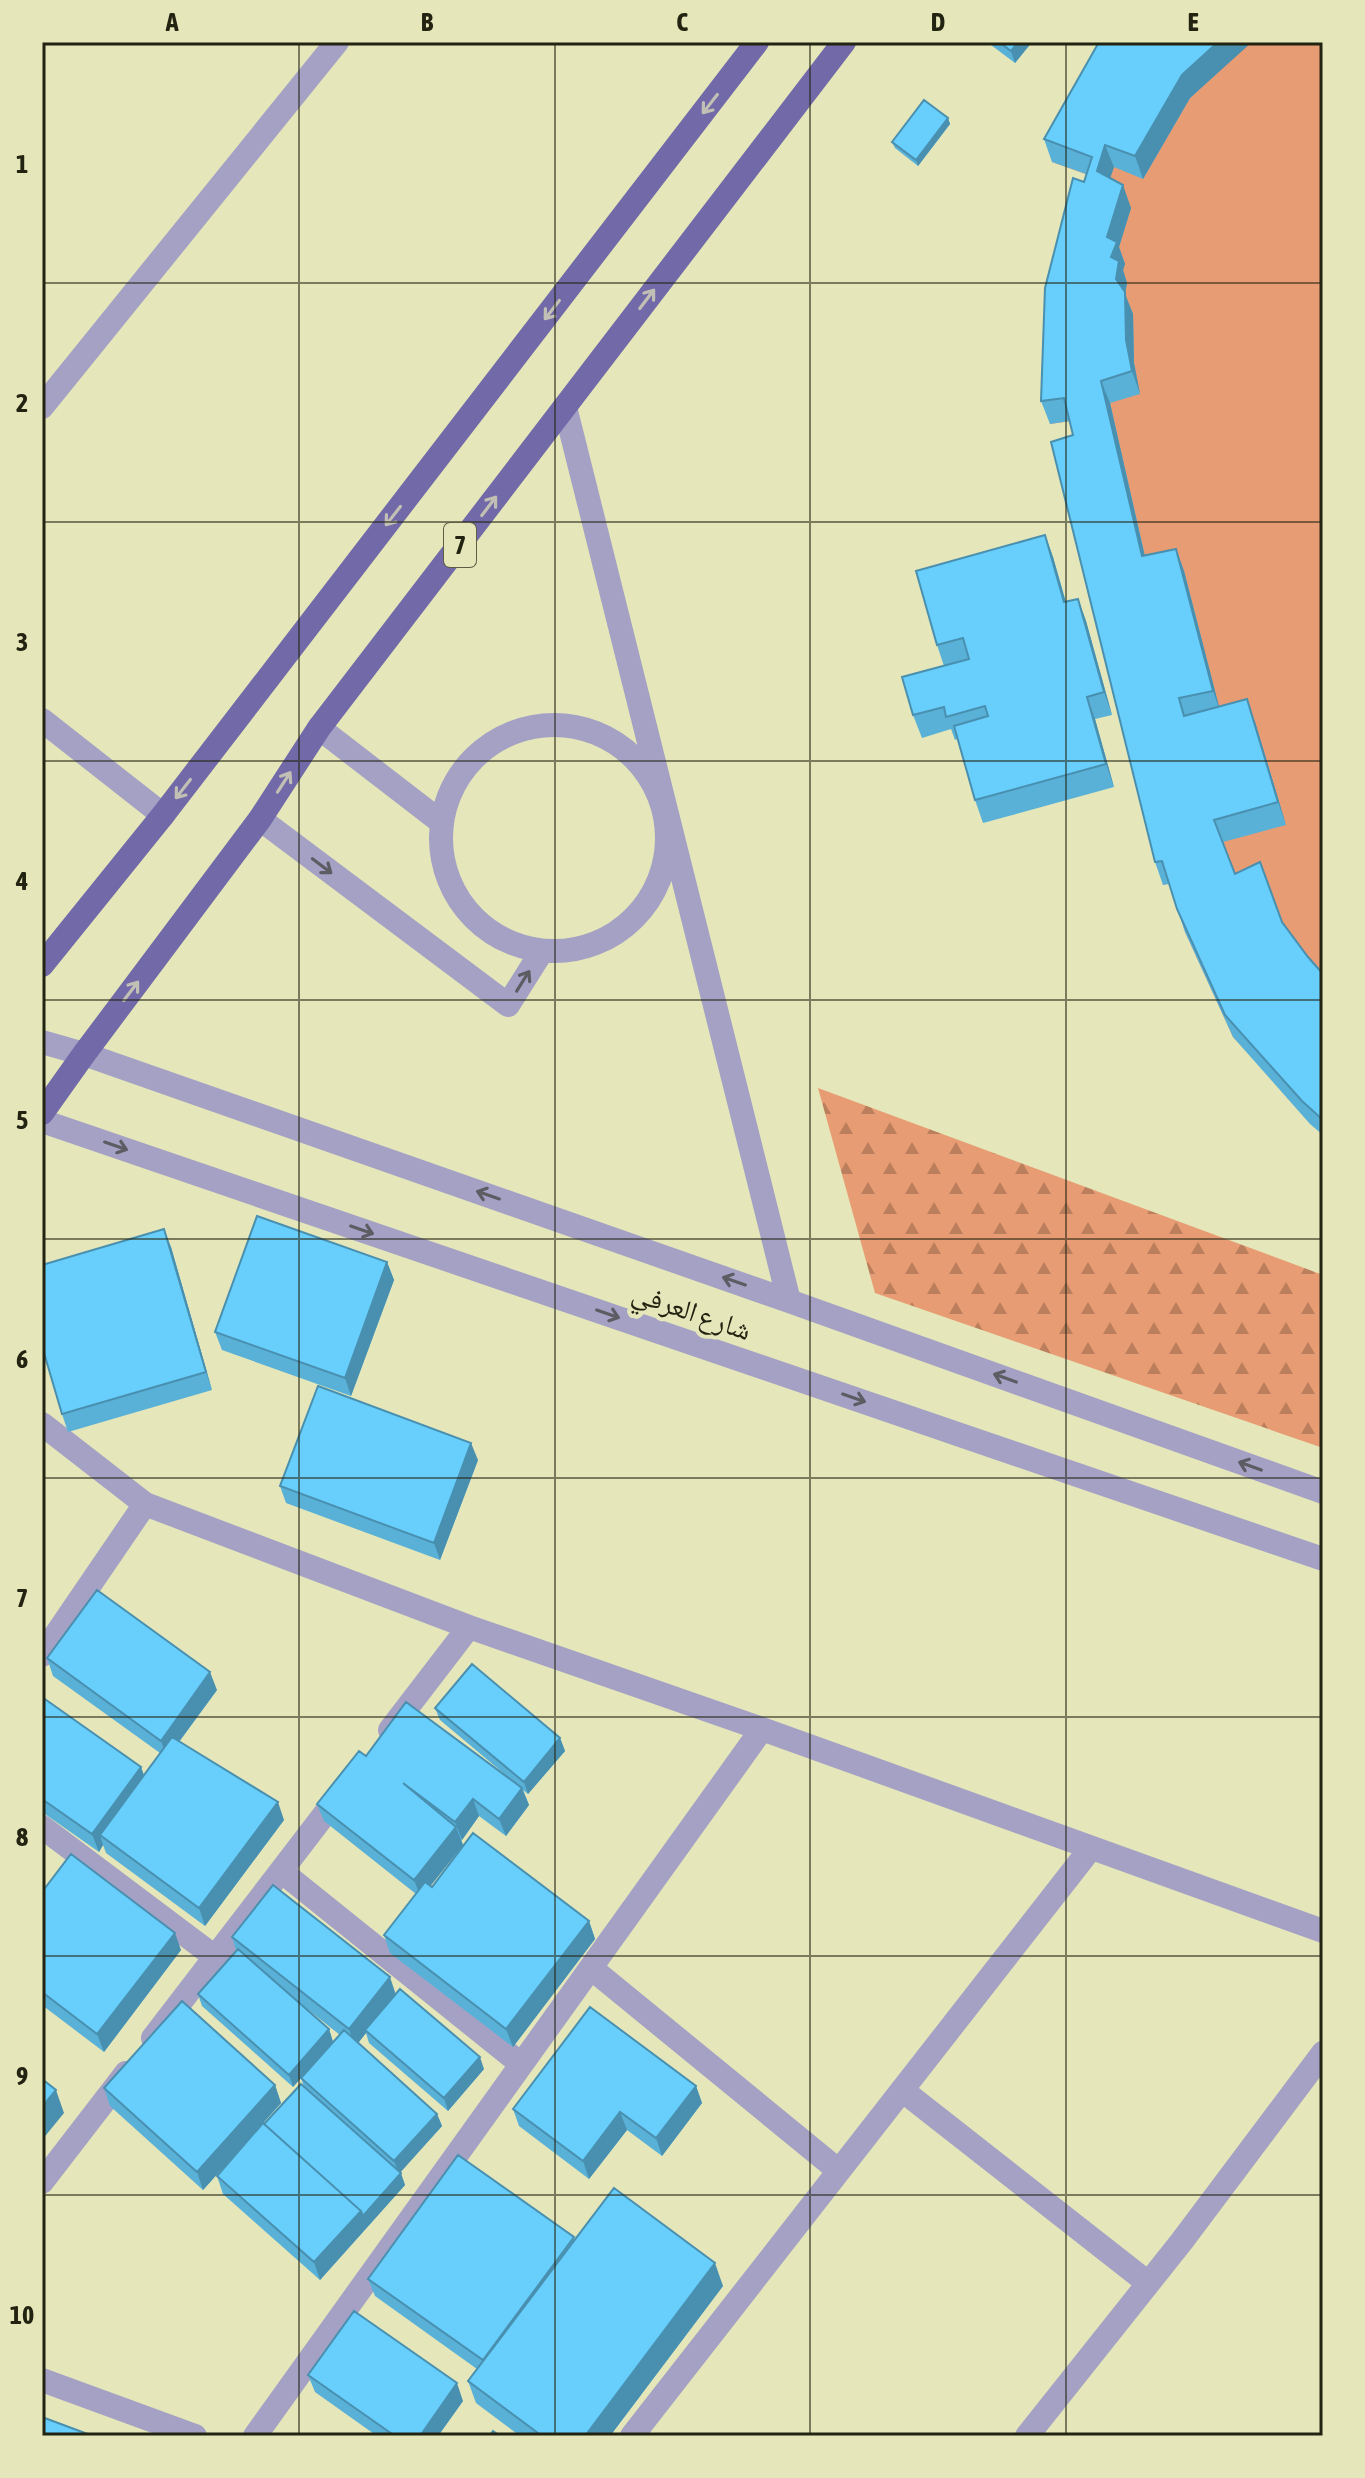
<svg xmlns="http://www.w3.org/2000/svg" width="1365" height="2478" font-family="'Asap Condensed','Noto Naskh Arabic',sans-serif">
<defs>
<pattern id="forest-firs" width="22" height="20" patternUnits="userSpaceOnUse" patternTransform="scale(2)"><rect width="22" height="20" fill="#e79c73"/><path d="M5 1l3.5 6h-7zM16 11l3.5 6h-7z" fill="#bb7f5d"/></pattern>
</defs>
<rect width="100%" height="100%" fill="#e5e6b9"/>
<path fill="url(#forest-firs)" d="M818,1088L1323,1275V1448L875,1293Z"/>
<path fill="#e79c73" d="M1120,42H1323V1135L1233,1037L1185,932L1170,883L1163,885L1060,465L1081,457L1072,421L1050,424L1053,310L1099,179L1052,162Z"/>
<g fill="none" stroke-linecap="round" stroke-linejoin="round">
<path stroke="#a4a1c5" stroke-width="24" d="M42,407L337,42
M565,407L789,1301
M42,720L163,815
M441 838a113 113 0 1 1 226 0a113 113 0 1 1-226 0Z
M319,728L441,822
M260,819L508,1005L542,951
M42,1042L84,1054L789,1301L1323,1492
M42,1121L1323,1559
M42,1424L145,1504L469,1627L762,1729L1323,1931
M42,1655L145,1504
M390,1730L469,1627
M42,1827L215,1957
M281,1871L521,2064
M591,1968L839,2171
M153,2038L340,1794
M902,2090L1148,2283
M42,2182L126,2073
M42,2380L195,2436
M255,2436L762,1729
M632,2436L1091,1848
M1027,2436L1182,2241L1323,2053"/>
<path stroke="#7169a8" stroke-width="24" d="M42,965L163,815L757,42
M42,1113L84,1054L260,819L319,728L844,42"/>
</g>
<path fill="#59b1d8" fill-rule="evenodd" d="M987,42H1032L1015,63Z
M1244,48L1190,98L1143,179L1114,167L1110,178L1131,208L1119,247L1125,264L1123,270L1127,283L1125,294L1133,314L1134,363L1140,394L1110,403L1145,556L1176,549L1184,571L1219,707L1255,722L1286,825L1223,842L1235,874L1282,922L1308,957L1323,974V1135L1310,1124L1233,1037L1185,932L1169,884L1163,885L1155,862L1070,421L1050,424L1041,401L1086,174L1052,162L1044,139Z
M948,118L950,124L918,166L895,148L892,142Z
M1045,535L1053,557L1066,602L1078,599L1086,621L1112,715L1095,719L1114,787L983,823L975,800L957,739L955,740L951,729L922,738L913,715L944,666L937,645Z
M171,1247L212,1390L68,1432L62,1414Z
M387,1262L394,1280L351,1396L222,1350L215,1332Z
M478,1460L440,1560L286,1503L280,1486Z
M47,1658L217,1690L179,1742L284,1820L205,1926L106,1853L103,1845L99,1852L42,1812V1697L141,1767L144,1775L160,1753L53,1676Z
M435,1708L560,1738L565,1751L528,1794L523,1790L529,1805L506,1836L479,1816L462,1840L461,1839L463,1845L430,1886L589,1921L595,1939L513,2047L390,1953L384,1935L416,1894L324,1821L317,1804L366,1756L508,1777L440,1720Z
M42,1892L181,1950L104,2052L42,2005Z
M232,1937L396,1994L484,2069L448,2111L369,2043L366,2033L358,2043L437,2114L442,2126L400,2172L405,2185L320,2280L223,2194L217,2176L264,2124L304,2087L301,2078L293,2087L202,2006L198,1994L236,1950ZM297,2001L340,2035L333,2042L329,2029Z
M275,2085L281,2103L203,2190L110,2106L104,2088Z
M696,2086L702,2103L662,2156L627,2130L589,2179L519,2126L513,2109Z
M575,2239L723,2286L610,2436H520L476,2403L468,2381L477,2369L375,2296L368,2279Z
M308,2375L463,2401L438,2436H377L315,2392Z"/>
<path fill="#4990b0" d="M1018,42H1032L1015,63L1011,51Z
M1218,42H1252L1190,98L1143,179L1135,156L1182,75Z
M948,118L950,124L918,166L916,160Z
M1105,145L1114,167L1105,193L1097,171Z
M1123,185L1131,208L1119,247L1125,264L1123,270L1127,283L1125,294L1133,314L1134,363L1140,394L1132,371L1107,237Z
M1101,381L1110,403L1150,579L1142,556Z
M1045,535L1053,557L1072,625L1064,602Z
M1176,549L1184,571L1221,714L1213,691Z
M1078,599L1086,621L1112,715L1104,692Z
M1087,697L1095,719L1114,787L1106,764Z
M1247,699L1255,722L1286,825L1278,802Z
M164,1229L171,1247L212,1390L206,1372Z
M387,1262L394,1280L351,1396L345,1378Z
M471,1443L478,1460L440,1560L434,1543Z
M210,1672L217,1690L167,1758L161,1741Z
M560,1738L565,1751L528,1794L524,1782Z
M141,1767L147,1785L100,1835L103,1845L99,1852L92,1834Z
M522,1788L529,1805L506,1836L499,1819Z
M473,1799L479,1816L462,1840L455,1822Z
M278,1802L284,1820L205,1926L199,1908Z
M456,1827L463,1845L421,1898L414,1880Z
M589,1921L595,1939L513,2047L506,2029Z
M175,1933L181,1950L104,2052L97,2034Z
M390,1977L396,1995L365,2030L366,2033L355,2047L349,2029Z
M329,2029L333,2042L293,2087L289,2075Z
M480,2057L484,2069L448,2111L444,2098Z
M275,2085L281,2103L203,2190L197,2172Z
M696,2086L702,2103L662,2156L656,2138Z
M56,2090L64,2113L42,2140V2107Z
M620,2112L627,2130L589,2179L583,2161Z
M437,2114L442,2126L399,2174L394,2161Z
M401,2173L405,2185L320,2280L314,2262L361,2211Z
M715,2263L723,2286L610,2436H585Z
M457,2383L463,2401L438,2436H420Z"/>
<path fill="#68cefb" stroke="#4990b0" stroke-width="2" d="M999,42H1018L1011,51Z
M1099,42H1218L1182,75L1135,156L1105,145L1097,171L1123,185L1107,237L1117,242L1111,257L1119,261L1116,279L1125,292L1126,340L1132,371L1101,381L1142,556L1176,549L1213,691L1179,698L1184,716L1247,699L1278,802L1214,820L1235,874L1260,862L1282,922L1308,957L1323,974V1120L1302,1101L1225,1015L1177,909L1162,861L1155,862L1051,442L1073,435L1064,398L1041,401L1045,288L1073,178L1084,182L1092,157L1044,139Z
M924,100L948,118L916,160L892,142Z
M1045,535L1064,602L1078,599L1104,692L1087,697L1106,764L975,800L954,726L988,716L985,706L946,717L944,707L913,715L902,677L969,659L963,638L937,645L916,571Z
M257,1216L387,1262L345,1378L215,1332Z
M164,1229L206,1372L62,1414L42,1346V1265Z
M318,1386L471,1443L434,1543L280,1486Z
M97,1590L210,1672L161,1741L47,1658Z
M472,1664L560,1738L524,1782L435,1708Z
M42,1697L141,1767L92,1834L42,1799Z
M406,1702L522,1788L499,1819L473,1799L455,1822L403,1783L456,1827L414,1880L317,1804L359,1751L366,1756Z
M172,1737L278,1802L199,1908L100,1835Z
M473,1833L589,1921L506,2029L384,1935L425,1882L432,1887Z
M71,1854L175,1933L97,2034L42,1992V1929L43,1927L42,1926V1892Z
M273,1885L390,1977L349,2029L232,1937Z
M238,1949L329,2029L289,2075L198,1994Z
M400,1989L480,2057L444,2098L365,2030Z
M182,2001L275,2085L197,2172L104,2088Z
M590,2007L696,2086L656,2138L620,2112L583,2161L513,2109Z
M344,2030L437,2114L394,2161L301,2078Z
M42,2079L56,2090L42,2107Z
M301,2084L401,2173L363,2216L361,2211L264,2124Z
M263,2123L361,2211L314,2262L217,2176Z
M458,2155L574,2237L483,2360L368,2279Z
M614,2188L715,2263L585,2436H542L468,2381Z
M354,2311L457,2383L420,2436H395L308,2375Z
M42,2417L93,2436H42Z
M493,2431L500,2436H490Z"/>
<defs><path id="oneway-shaft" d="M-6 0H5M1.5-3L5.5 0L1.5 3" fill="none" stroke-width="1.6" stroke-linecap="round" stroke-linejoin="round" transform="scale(2)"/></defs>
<g stroke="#c2c0b4">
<use href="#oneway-shaft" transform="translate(710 104) rotate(128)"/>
<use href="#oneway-shaft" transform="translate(647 299) rotate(-53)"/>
<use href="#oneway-shaft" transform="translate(552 310) rotate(128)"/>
<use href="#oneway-shaft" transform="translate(489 506) rotate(-53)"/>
<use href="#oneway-shaft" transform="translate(393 516) rotate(128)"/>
<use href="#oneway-shaft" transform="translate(284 782) rotate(-57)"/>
<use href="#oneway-shaft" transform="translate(183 789) rotate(128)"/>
<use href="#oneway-shaft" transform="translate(131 991) rotate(-53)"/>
</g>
<g stroke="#5d5c63">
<use href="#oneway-shaft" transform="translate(322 866) rotate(37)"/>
<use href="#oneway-shaft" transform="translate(523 981) rotate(-58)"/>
<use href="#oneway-shaft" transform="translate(116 1146) rotate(19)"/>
<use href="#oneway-shaft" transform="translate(488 1195) rotate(-161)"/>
<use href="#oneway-shaft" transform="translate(362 1230) rotate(19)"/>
<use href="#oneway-shaft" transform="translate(734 1281) rotate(-161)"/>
<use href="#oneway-shaft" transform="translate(608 1314) rotate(19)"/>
<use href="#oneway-shaft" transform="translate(1005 1378) rotate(-160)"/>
<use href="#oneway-shaft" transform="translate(854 1398) rotate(19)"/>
<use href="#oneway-shaft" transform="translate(1250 1466) rotate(-160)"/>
</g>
<path fill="none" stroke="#232312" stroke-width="2" stroke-opacity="0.55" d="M299,42V2436M555,42V2436M810,42V2436M1066,42V2436M42,283H1323M42,522H1323M42,761H1323M42,1000H1323M42,1239H1323M42,1478H1323M42,1717H1323M42,1956H1323M42,2195H1323"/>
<g text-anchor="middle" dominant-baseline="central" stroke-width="8" stroke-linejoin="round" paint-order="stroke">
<rect fill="#e5e6b9" stroke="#5d5e44" stroke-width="2" x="444" y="523" width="32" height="44" rx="6"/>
<g font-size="26" font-weight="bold" fill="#232312">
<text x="460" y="545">7</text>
</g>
<g font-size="28" fill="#232312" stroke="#e5e6b9">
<text transform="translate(692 1311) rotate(19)">شارع العرفي</text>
</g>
</g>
<rect width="1365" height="2478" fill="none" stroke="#e5e6b9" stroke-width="88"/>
<rect x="44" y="44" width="1277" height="2390" fill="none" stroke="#232312" stroke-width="3"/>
<g font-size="26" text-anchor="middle" font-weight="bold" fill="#232312">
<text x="172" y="31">A</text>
<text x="427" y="31">B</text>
<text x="682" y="31">C</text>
<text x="938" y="31">D</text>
<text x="1193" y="31">E</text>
<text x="22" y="173">1</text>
<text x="22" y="412">2</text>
<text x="22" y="651">3</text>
<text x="22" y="890">4</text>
<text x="22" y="1129">5</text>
<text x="22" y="1368">6</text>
<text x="22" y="1607">7</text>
<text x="22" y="1846">8</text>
<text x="22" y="2085">9</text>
<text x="22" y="2324">10</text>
</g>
</svg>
